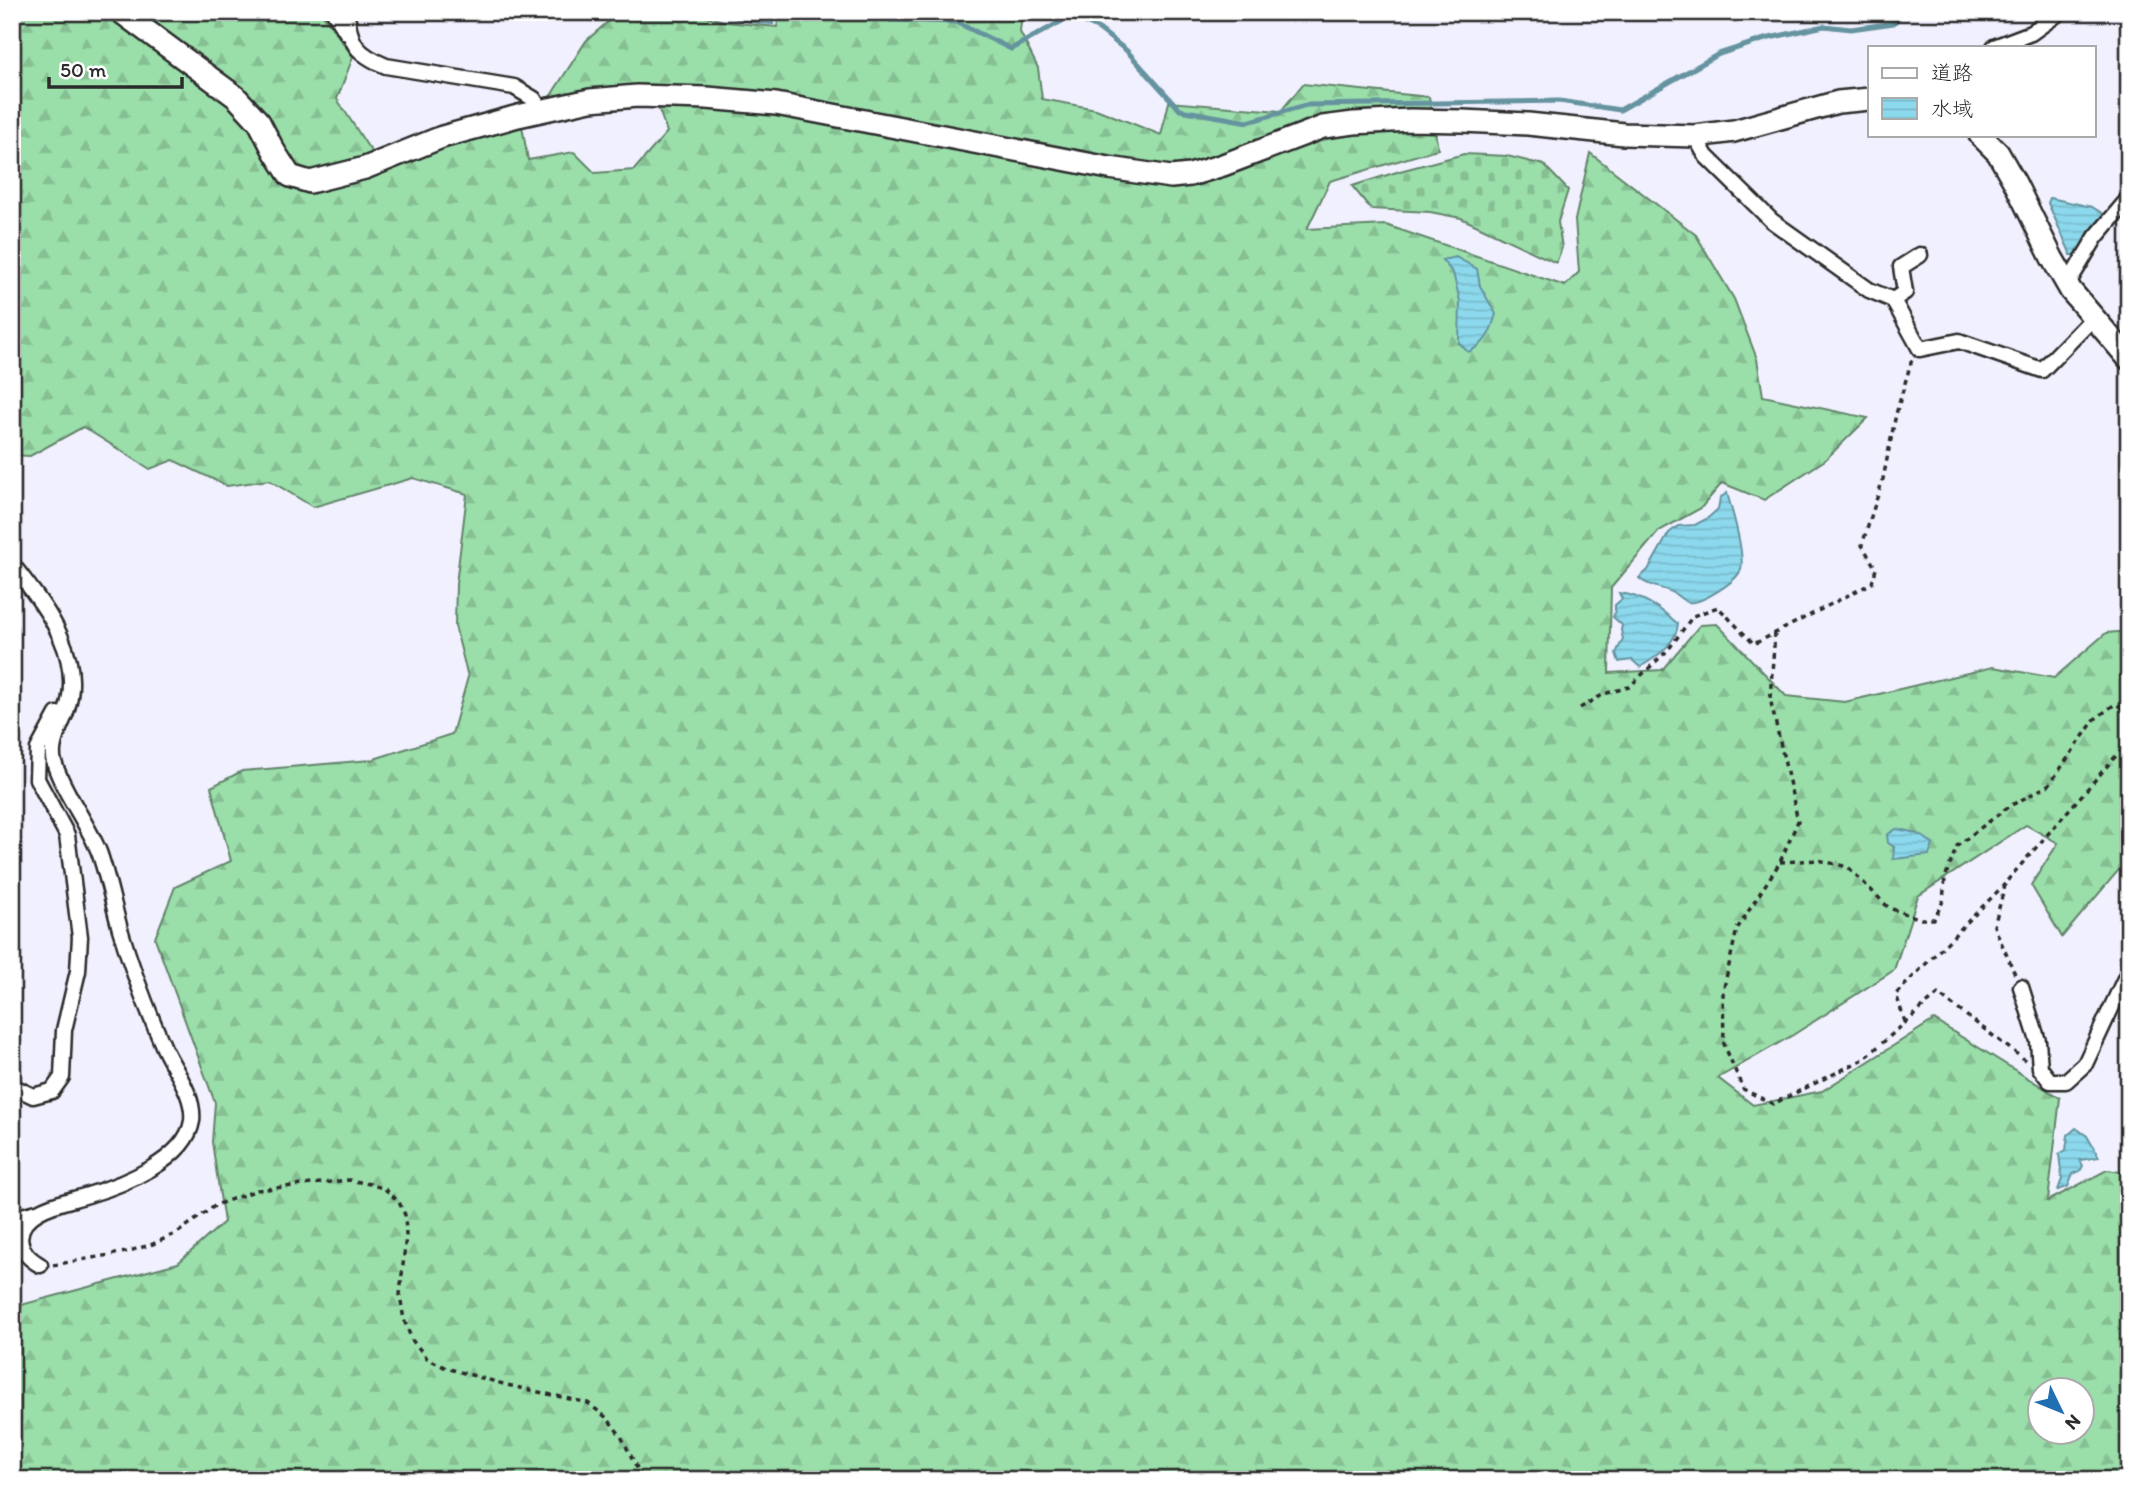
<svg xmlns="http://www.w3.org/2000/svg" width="2141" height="1492" font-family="Itim,'Klee One',sans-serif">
<defs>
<pattern id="forest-firs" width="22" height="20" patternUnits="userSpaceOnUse" patternTransform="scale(1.75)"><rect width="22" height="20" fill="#9adeaa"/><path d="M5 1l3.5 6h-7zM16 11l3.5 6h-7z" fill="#85bf92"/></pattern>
<pattern id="cemetery-stones" width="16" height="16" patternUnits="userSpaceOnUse" patternTransform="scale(1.75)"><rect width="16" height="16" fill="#9adeaa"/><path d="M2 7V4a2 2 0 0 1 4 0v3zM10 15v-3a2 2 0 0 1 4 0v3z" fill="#85bf92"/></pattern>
<pattern id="water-rules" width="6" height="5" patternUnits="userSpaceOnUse" patternTransform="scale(1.75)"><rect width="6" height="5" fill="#8cd8ec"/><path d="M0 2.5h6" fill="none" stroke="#79bacb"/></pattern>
</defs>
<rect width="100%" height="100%" fill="#f1f0ff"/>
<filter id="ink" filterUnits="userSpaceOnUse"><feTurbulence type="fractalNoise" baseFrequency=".0143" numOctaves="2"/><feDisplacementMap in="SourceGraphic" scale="14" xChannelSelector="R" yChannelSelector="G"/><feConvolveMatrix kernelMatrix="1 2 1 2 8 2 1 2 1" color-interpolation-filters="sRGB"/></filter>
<g filter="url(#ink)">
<path fill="url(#forest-firs)" stroke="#62846a" stroke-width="2" fill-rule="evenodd" d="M12,12H321L353,57L337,99L368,147L384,165L443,144L522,126L528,160L574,152L595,173L634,170L667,132L650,85L550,97L586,41L619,12H689L727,22L777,27L779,16L784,12H1022L1020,32L1038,68L1042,99L1096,109L1161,135L1169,102L1281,111L1303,84L1429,97L1438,149L1330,181L1307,229L1386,225L1565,286L1579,272L1575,220L1590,153L1696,235L1734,299L1757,359L1763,396L1868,418L1825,460L1764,500L1722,483L1701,508L1659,531L1611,588L1609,673L1662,670L1700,625L1717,624L1786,696L1845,702L1993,667L2054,678L2106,633L2129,631V858L2062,937L2031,885L2058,843L2026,825L1918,896L1894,970L1793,1035L1718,1078L1753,1105L1822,1091L1934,1020L2060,1098L2048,1201L2107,1170L2129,1173V1480H12V1354L21,1305L178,1263L224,1222L212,1142L215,1103L155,938L175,887L231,861L211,787L242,771L371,760L452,734L468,677L455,626L456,584L467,494L413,478L313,507L269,480L227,486L173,460L150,469L83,427L30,456L12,455ZM2039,1390H2082V1432H2039Z"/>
<path fill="url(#cemetery-stones)" stroke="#62846a" stroke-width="2" d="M1464,154L1507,156L1544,165L1568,190L1558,222L1562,248L1556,263L1461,218L1430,212L1371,209L1352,186L1400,171Z"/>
<path fill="url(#water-rules)" stroke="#65939f" stroke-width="2" d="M720,12H770L773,24C755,23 736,21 720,12Z
M2050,198L2092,207L2105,215L2076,255H2071L2048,203Z
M1456,257L1477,269L1480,286L1496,314C1490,334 1487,343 1468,352L1459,343L1460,301L1453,273L1442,260Z
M1727,493C1732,510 1745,552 1741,569C1738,581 1700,605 1688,602C1683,601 1678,596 1674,593C1662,587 1648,587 1639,578L1648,570L1669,533L1678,526L1695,525L1708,518L1718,509L1720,498Z
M1619,593C1642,595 1661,609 1678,624C1676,644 1656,658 1640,667L1632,660L1619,662L1616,653L1623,639L1621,630L1622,625L1613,617L1615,612V605L1622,599Z
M1896,829C1910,831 1924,834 1933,845L1929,855L1893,859L1894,847L1888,843L1887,835Z
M2076,1128L2087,1136L2099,1157L2080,1160L2083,1166L2080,1171L2073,1174L2068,1187L2058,1190L2062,1179L2059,1154L2066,1150L2068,1135Z"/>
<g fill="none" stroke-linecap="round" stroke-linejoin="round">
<path stroke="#65939f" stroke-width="5" d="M877,12L890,20L956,22L1011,49L1071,16L1099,29L1127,51L1180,110L1248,122L1306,105L1559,101L1620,110L1719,54L1765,39L1824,26L1851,29L1894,23L1903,12"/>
<defs>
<path id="street" d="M334,12L347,33
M347,12C349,44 357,54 386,66L514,87L534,99L541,111
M1994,47L2031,33L2060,12
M1695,136L1706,156L1772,221L1869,290L1893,300L1920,349L1959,341L2042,370L2093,318
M2067,285L2096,237L2129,198
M1893,300L1905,292L1901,267L1920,255
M12,564C44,606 86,655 66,712C61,727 49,745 54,762C63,792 87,822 99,852C108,877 113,904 120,929C132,970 147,1009 164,1048C174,1070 195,1095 192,1121C186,1160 122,1185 88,1195C72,1200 53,1203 38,1212C13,1227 15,1251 40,1265
M2021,987L2038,1041L2040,1068L2050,1081H2066L2085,1064L2129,970
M12,1086L33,1096L52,1091L62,1077L64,1030L78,971L80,937L67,835L37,779L38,749L57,714
M12,1223L18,1217L37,1212"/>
<path id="secondary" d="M121,12L236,97L259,122L274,151L290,176L310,182L365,168L442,137L518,116L590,100L637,96L707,98L776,104L1109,168L1171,177L1190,175L1223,165L1323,127L1354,123L1410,120L1462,121L1528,124L1624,134L1695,136L1734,131L1838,102L1870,99
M1980,135L1998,153L2015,183L2052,258L2071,291L2129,359"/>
</defs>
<use href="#street" stroke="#2b2b2b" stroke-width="19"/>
<use href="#secondary" stroke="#2b2b2b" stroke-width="26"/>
<path stroke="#2b2b2b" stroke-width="3.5" stroke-dasharray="5 5" stroke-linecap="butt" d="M1775,633L1770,698L1798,821L1780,862L1737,929L1723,992L1724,1044L1743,1089L1773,1104L1864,1059L1938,994L2025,1060
M1580,708L1604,694L1629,687L1668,650L1693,616L1718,607L1754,644L1872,583L1876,569L1862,545L1883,479L1896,414L1912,359
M1780,862L1818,860L1848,867L1889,908L1921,919H1934L1943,901L1945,878L1957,846L2008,807L2049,785L2095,719L2115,704L2129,711
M2015,974L1994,926L2006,882L2129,741
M1905,1022L1896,994L2005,884
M53,1265L126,1252L153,1244L177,1233L216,1205L257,1190L349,1180L370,1184L385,1189L399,1202L405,1215L406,1235L400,1295L404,1320L412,1340L427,1358L446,1368L507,1385L588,1403L607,1418L621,1436L643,1480"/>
<use href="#street" stroke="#fff" stroke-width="14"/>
<use href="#secondary" stroke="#fff" stroke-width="21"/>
</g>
</g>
<rect width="2141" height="1492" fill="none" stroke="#fff" stroke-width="42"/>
<rect x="21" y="21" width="2099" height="1450" fill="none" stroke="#2b2b2b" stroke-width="2.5" filter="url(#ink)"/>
<rect x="1868" y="46" width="228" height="91" fill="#ffffff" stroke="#aaaaaa" stroke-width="2"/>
<rect x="1882" y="68" width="35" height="10" fill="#ffffff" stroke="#aaaaaa" stroke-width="2"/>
<text x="1931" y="80" font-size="21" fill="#2b2b2b">道路</text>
<rect x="1882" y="98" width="35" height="21" fill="url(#water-rules)" stroke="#aaaaaa" stroke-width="2"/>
<text x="1931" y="116" font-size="21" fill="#2b2b2b">水域</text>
<g transform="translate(2061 1411) rotate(133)"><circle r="33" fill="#ffffff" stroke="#aaaaaa" stroke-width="2"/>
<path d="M0-5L12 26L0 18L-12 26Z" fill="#1f6fb2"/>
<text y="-10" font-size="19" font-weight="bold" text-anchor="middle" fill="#2b2b2b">N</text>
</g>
<path d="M49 77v10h133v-10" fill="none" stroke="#2b2b2b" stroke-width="3.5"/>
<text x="60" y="77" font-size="21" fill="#2b2b2b" stroke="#ffffff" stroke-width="5" paint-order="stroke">50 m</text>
</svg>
